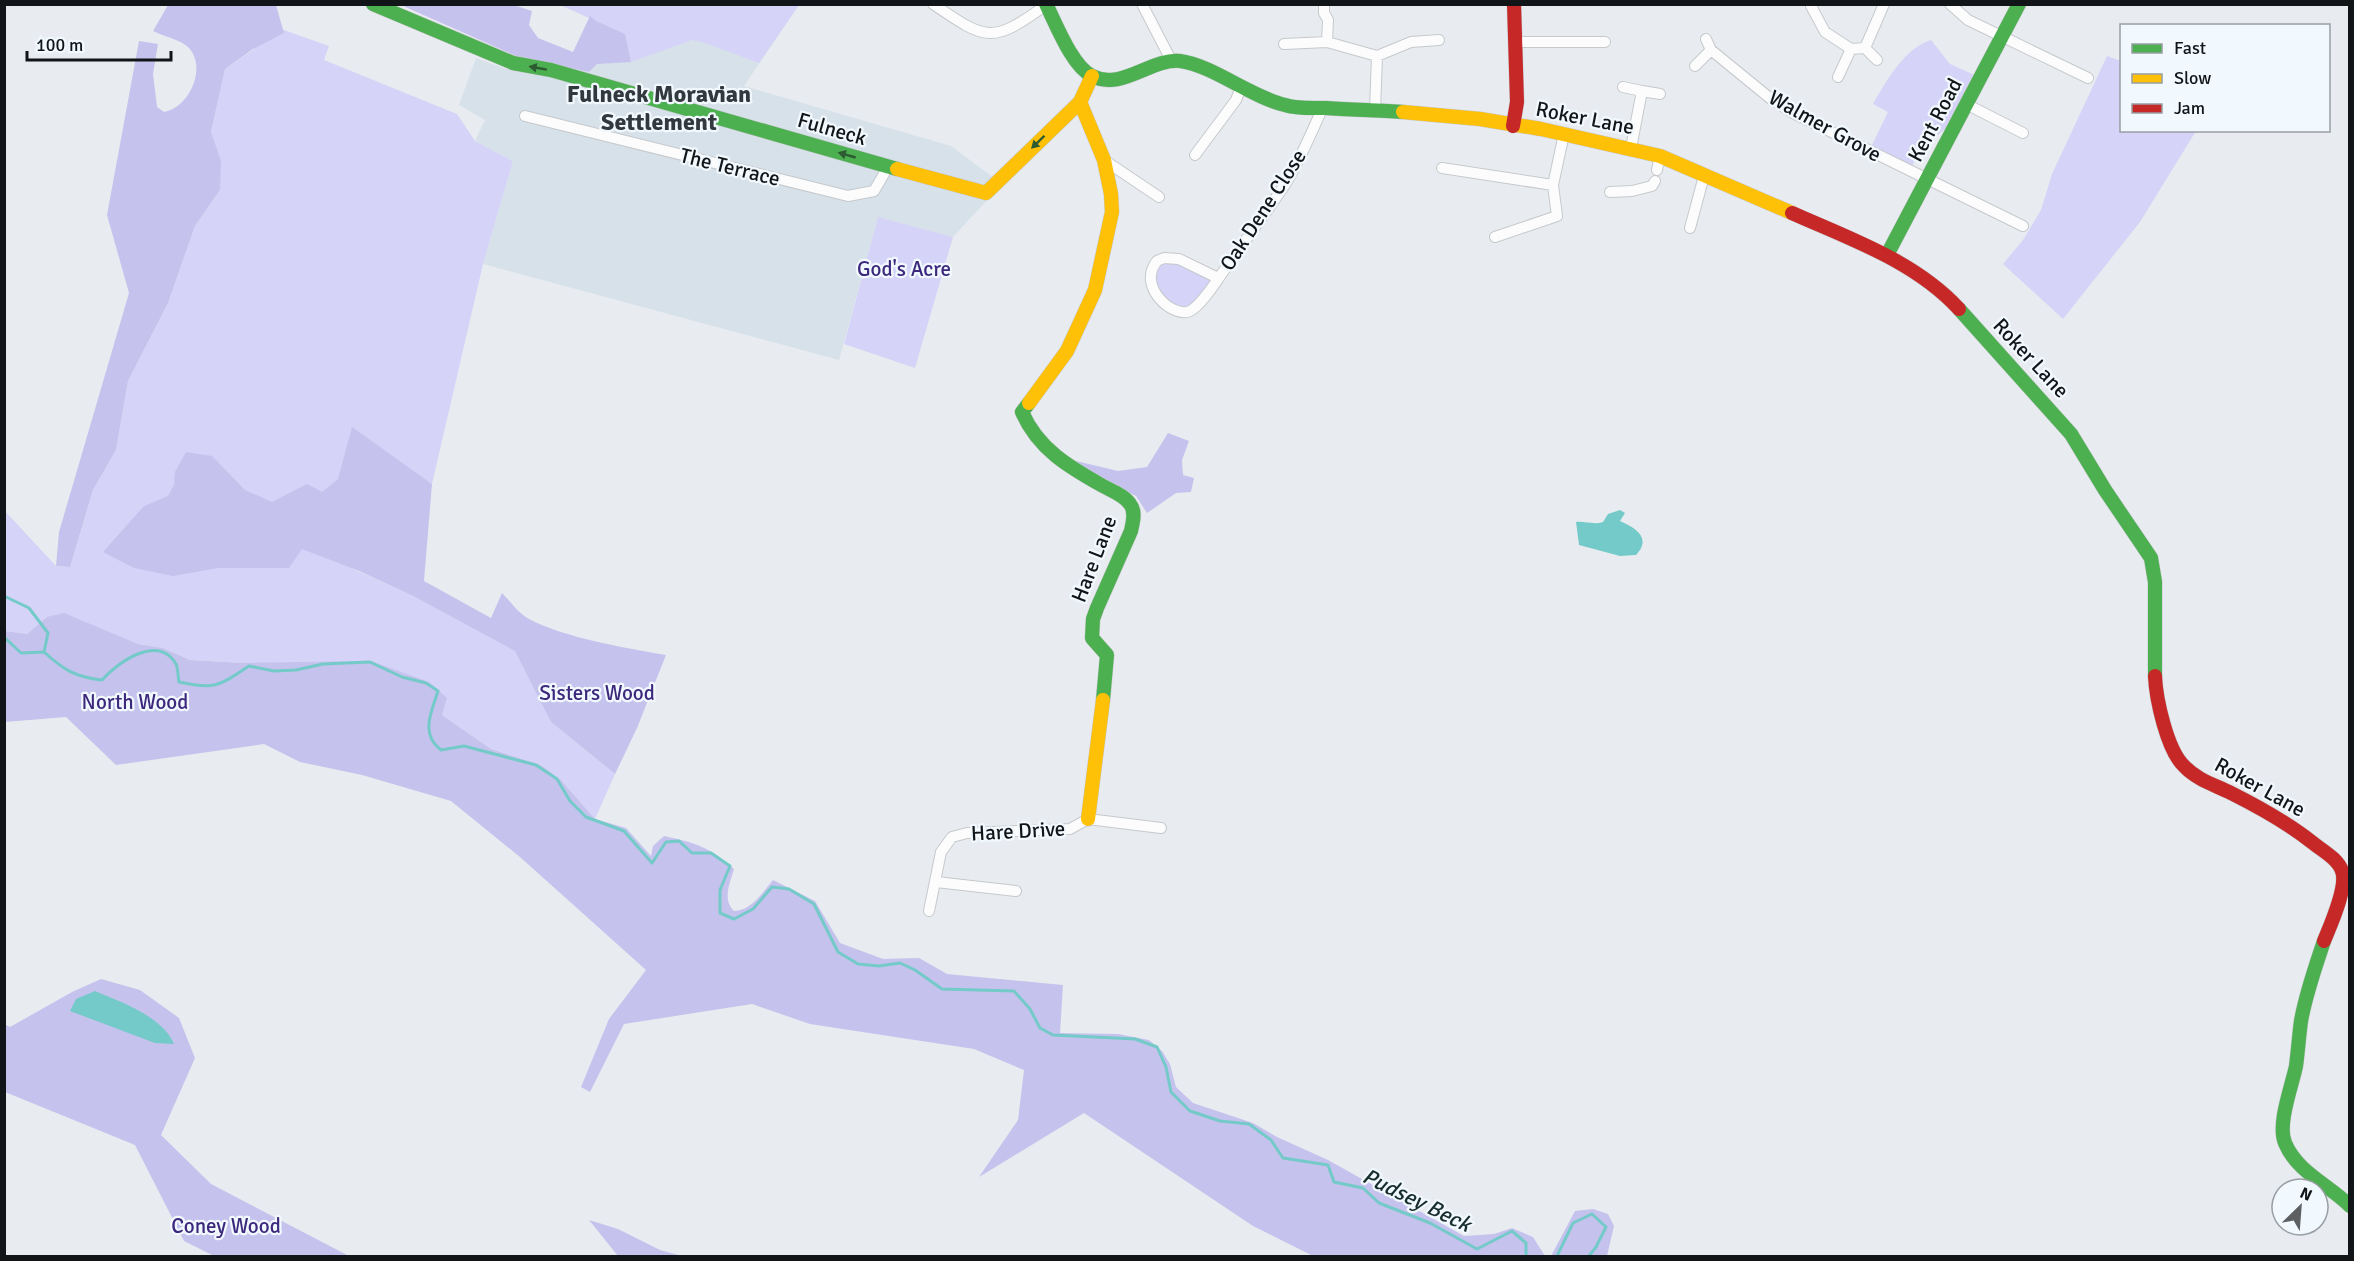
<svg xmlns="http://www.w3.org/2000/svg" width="2354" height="1261" font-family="Signika,sans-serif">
<rect width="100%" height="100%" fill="#e8ecf0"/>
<path fill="#d7e1ea" d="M560,5H799L744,86L951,146L1002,184L953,237L878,217L839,360L483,264L513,161L475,141L485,120L459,105L476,58L506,69L516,56L589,72L596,21L590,16Z"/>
<path fill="#d5d3f7" d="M560,5H799L759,63L705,43L692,40L631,62L625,34Z
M267,24L329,46L324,60L457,114L475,141L513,161L483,264L432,484L352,428L329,558L413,596L516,651L551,722L615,774L595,819L561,780L541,765L491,749L442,715L244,663L190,660L163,648L138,644L47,617L27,634L5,631L4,510L56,566L70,567L93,490L116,450L128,381L168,303L195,226L220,190V161L211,132L225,69L254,49Z
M1931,40L1950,64L1981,78L1962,113L1938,135L1929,131L1912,166L1872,145L1888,112L1873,104C1886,82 1904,48 1931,40Z
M2107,56L2121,61L2122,130L2196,131L2140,222L2063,319L2003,264L2023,240L2041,210L2052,174Z
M878,217L953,237L915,368L844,344Z
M1164,258L1218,278L1190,311L1165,302L1150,272Z"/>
<path fill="#c5c2ed" d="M168,5H276L284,33L253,49L225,69L211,132L221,161L220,190L195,226L168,303L128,381L116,450L93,490L70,567L56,566L59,532L129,293L107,215L139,41L158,44L153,74L157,107L164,112C189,108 208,67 188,47C181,40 163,36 153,31Z
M401,5H514L532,11L529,25L538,38L573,52L590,16L596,21L625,34L631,62L597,64L589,72L516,56Z
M352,427L432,484L424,581L491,618L502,593C510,601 519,614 529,619C565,638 626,648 666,655L637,728L615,774L551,722L515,651L413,596L359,571L302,549L289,568H218L173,576L134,568L103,552L144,506L168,496L174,485L175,472L186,452L212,456L245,490L272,502L307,484L322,492L338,479Z
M1168,433L1189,441L1182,460L1183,475L1194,478L1191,492L1176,493L1147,513L1136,496L1072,464V460L1118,471L1147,467Z
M64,613L138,644L163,648L190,660L244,663L371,661L429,682L447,698L442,715L491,749L541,765L561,780L595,819L626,828L651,856L653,846L664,836C696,843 710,847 734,869C730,883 722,899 734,911C751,911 763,892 773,880L815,901L840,943L883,959L919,958L947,974L1063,985L1060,1033L1118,1034L1149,1040L1162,1051L1170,1064L1176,1087L1193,1103L1253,1123L1277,1137L1328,1160L1464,1236L1494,1234L1512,1228L1533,1237L1545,1256H1313L1253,1226L1084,1113L979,1177L1018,1120L1024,1070L974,1049L810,1024L752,1004L624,1024L590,1092L581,1087L609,1019L646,970L520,857L451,801L362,775L300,762L264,744L116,765L66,717L5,722V631L27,634L47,617Z
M101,979L140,990L179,1018L195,1058L161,1135L211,1184L349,1256H214L184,1241L135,1145L5,1092L4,1024L10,1027L72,992Z
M1593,1209L1608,1214L1614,1226L1607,1256H1551L1575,1211Z
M589,1220L618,1229L660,1250L682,1256H618Z"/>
<path fill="#74cac8" d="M1620,510L1625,513L1620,521C1636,528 1652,538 1636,555L1620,556L1579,545L1576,522C1585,521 1594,525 1603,522L1608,514Z
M95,991C121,1002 162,1016 174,1044L155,1043L70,1011L76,999Z"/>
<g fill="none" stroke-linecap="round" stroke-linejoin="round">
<path stroke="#74cac8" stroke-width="3" d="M4,596L29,608L48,633L44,652
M4,637L21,653L44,652
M44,652C64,670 75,677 102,680C117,663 158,633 176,664C178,668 178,677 179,682C215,690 219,686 249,666L274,671L296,670L323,664L370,662L402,677L426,683L438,691C431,713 420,734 441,750L464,746L536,765L557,779L570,801L586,817L624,831L652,863L666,842L679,841L692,853H711L730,866L720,890V913L734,919L753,909L772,887L789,889L814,904L838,952L858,964L879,966L900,963L915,970L942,989L1014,991L1030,1009L1040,1028L1053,1035L1135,1039L1157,1047L1166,1067L1171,1092L1190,1111L1220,1121L1249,1124L1271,1140L1283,1158L1328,1165L1334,1182L1363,1188L1379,1203L1430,1223L1477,1249L1512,1231L1526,1243V1256
M1557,1256L1573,1223L1592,1214L1606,1227L1596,1247L1589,1256"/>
<defs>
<path id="street" d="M933,4C987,41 992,44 1046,5
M1142,4L1171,60
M1324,4V13L1328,20L1327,42
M1813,4L1811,6L1825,32L1851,49L1865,48L1884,4
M1950,4L1968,20L2088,78
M1706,39L1711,50L1771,99L1793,113L2023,226
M1516,42H1605
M1284,44L1327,42L1377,56L1411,42L1439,40
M1865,48L1877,60
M1695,66L1711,50
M1838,77L1851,49
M1623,87L1642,91L1631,148
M1642,91L1660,94
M1966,104L2023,133
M1375,111L1377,56
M525,116L848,196L874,191L888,167
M1195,155L1236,100L1241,87
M1104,160L1159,197
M1442,168L1553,185
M1657,170L1660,156
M1610,192L1632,191L1652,186L1655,181
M1690,228L1704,176
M1495,237L1557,216L1553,185L1564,134
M1218,278L1179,259L1164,258L1157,261C1136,287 1174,319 1190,311C1202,305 1217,280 1225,269C1245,240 1267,212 1286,183C1300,160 1311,134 1322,109
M936,882L1016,891
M929,911L941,852L952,837L967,833L1070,829L1088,819L1161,828"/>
<path id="fast" d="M373,4L513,63L551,70L897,169
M1046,4C1056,24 1072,66 1092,76C1122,91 1151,58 1180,61C1212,65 1251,97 1285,105C1297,109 1312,108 1326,108C1351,110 1377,110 1403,112
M1887,255L2019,4
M1959,309L2071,434L2105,490L2151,558L2155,582V676
M1029,403L1022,412C1038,449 1069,467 1103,486C1112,491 1124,495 1130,504C1136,511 1133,522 1131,531L1097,608L1093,619L1092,638L1107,655L1103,700
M2324,941C2315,968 2306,993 2301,1021C2299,1036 2298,1051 2296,1066C2292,1086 2277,1124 2285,1143C2297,1172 2329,1185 2350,1206"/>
<path id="slow" d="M1403,112L1480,119L1541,129L1660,156L1792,213
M897,169L986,193L1080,102L1092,76
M1029,403L1067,351L1095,290L1112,212L1111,194L1104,160L1080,102
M1088,819L1103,700"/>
<path id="jam" d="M1513,126L1517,102L1514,4
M1792,213C1850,239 1915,261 1959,309
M2155,676C2156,699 2167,750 2184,766C2197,780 2215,785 2231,793C2259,807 2289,824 2313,843C2323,851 2338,859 2342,871C2348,887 2330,926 2324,941"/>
</defs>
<use href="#street" stroke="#c6c9cc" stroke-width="12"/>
<use href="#fast" stroke="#c6c9cc" stroke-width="15"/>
<use href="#slow" stroke="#c6c9cc" stroke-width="15"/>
<use href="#jam" stroke="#c6c9cc" stroke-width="15"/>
<use href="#street" stroke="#fcfcfd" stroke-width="10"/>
<use href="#fast" stroke="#4caf50" stroke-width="14"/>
<use href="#slow" stroke="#ffc107" stroke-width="14"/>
<use href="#jam" stroke="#c62828" stroke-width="14"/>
</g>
<defs><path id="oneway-solid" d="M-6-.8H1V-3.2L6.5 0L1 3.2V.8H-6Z" transform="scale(1.5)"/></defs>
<g fill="#2c5a31">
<use href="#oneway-solid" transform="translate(538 68) rotate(-170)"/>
<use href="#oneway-solid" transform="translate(1038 142) rotate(136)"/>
<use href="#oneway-solid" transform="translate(847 155) rotate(-164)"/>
</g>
<g text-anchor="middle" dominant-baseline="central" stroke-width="4.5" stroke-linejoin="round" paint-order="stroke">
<g font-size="21" fill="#121517" stroke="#f2f9fe">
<text transform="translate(1585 118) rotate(11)">Roker Lane</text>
<text transform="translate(1935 120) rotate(-62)">Kent Road</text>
<text transform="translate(1825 126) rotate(29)">Walmer Grove</text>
<text transform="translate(832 129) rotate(16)">Fulneck</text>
<text transform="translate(730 167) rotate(14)">The Terrace</text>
<text transform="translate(1263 210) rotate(-57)">Oak Dene Close</text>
<text transform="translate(2031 358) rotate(47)">Roker Lane</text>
<text transform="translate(1094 559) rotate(-69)">Hare Lane</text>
<text transform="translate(2260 787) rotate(29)">Roker Lane</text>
<text transform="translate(1018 831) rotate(-3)">Hare Drive</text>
</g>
<g font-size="21" fill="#3c287d" stroke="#f2f9fe">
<text x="904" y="269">God's Acre</text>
<text x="597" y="693">Sisters Wood</text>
<text x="135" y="702">North Wood</text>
<text x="226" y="1226">Coney Wood</text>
</g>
<g font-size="22" font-style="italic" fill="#182e2c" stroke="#f2f9fe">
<text transform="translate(1417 1200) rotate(26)">Pudsey Beck</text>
</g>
<g font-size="24" font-weight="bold" fill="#32393e" stroke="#f2f9fe">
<text x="659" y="94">Fulneck Moravian<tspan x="659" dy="28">Settlement</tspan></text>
</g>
</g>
<rect width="2354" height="1261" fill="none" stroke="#121517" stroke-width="12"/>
<rect x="2120" y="24" width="210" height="108" fill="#f2f9fe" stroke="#989ea2" stroke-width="1.5"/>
<rect x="2132" y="44" width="30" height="9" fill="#4caf50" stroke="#989ea2" stroke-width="1.5"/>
<text x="2174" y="54" font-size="18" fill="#121517">Fast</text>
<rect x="2132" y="74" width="30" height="9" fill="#ffc107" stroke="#989ea2" stroke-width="1.5"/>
<text x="2174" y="84" font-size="18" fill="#121517">Slow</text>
<rect x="2132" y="104" width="30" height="9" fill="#c62828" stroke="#989ea2" stroke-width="1.5"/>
<text x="2174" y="114" font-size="18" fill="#121517">Jam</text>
<g transform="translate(2300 1207) rotate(25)"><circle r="28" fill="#f2f9fe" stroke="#989ea2" stroke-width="1.5"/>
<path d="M0-4.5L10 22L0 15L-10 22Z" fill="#5d6063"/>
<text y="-9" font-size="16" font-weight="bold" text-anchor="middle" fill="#121517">N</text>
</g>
<path d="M27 51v9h144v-9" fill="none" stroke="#121517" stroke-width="3"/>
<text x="36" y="51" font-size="18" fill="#121517" stroke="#f2f9fe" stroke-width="4.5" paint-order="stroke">100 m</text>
</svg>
